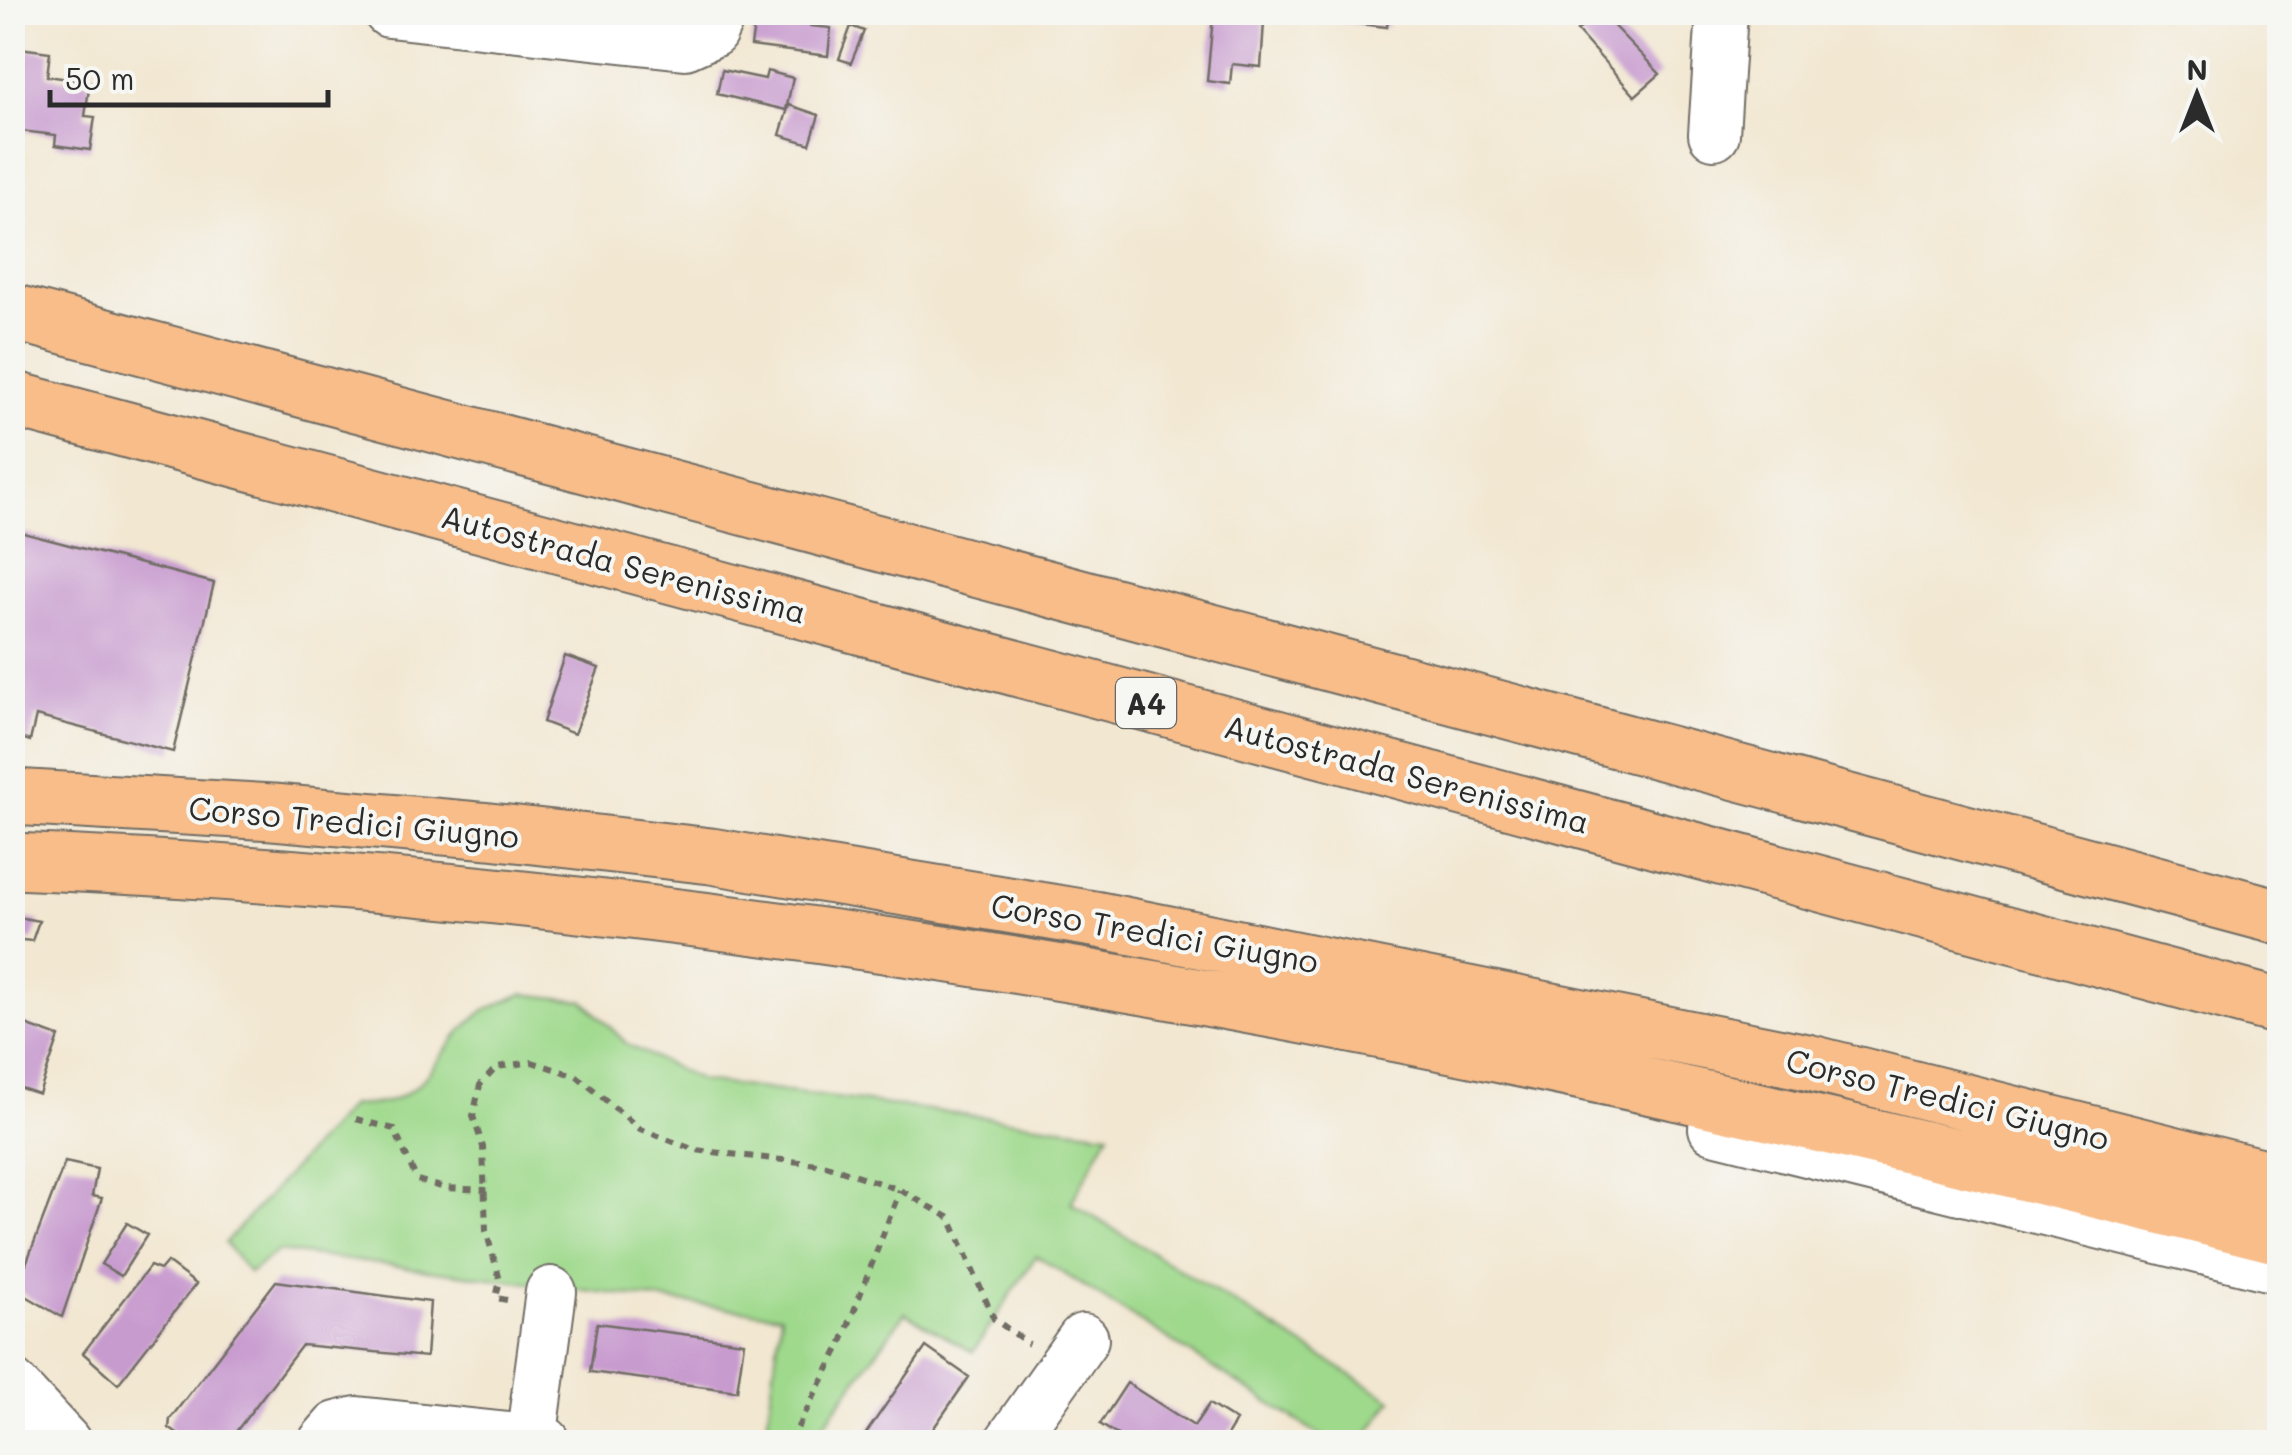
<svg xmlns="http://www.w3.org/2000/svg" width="2292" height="1455" font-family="Mali,sans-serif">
<rect width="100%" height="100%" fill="#f6f6f2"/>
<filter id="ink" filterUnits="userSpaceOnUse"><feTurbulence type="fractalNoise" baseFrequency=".01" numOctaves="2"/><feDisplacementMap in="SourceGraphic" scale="20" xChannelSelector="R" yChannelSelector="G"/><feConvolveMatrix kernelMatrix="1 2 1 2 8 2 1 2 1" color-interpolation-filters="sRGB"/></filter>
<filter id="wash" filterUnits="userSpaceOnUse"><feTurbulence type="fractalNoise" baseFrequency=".0048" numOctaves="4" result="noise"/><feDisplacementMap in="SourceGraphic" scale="40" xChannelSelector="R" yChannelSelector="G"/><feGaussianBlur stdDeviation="2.25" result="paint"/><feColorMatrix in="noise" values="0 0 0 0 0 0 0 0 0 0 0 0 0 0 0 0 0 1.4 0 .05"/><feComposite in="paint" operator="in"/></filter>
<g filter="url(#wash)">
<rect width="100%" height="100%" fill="#f2e7d1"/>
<path fill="#9fd98c" stroke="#65825c" stroke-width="2.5" d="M523,994L584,1001L627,1044L701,1081L1109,1133L1071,1203L1392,1400L1362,1442H1331L1036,1256L973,1352L905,1313L811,1442H765L781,1315L278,1251L249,1273L225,1243L351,1105C432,1109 430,1051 480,1014C492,1005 510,1000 523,994Z"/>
<g id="blocks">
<path fill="#c89bcf" d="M756,12H812L810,26L831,28L828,56L751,46Z
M1301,12H1389L1387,27L1300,17Z
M1600,12L1660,74L1635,96L1577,31Z
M1213,17L1264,22L1261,67L1232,64L1230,84L1207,81Z
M851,26L864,31L851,63L839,59Z
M12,47L50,52L47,76L90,82L85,116L95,117L90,150L55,145L56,135L12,130Z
M722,70L765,79L767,71L793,78L786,110L717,94Z
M789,105L819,115L810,144L780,135Z
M12,530L214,583L173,752L36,716L30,741L12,735Z
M565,656L599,668L574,734L543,722Z
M12,916L39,921L32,941L12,939Z
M20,1023L59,1037L39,1094L12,1085V1046Z
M65,1162L97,1169L92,1196L102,1198L62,1317L16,1290Z
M127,1223L147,1235L121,1276L101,1264Z
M167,1262L196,1284L118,1384L83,1353L150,1266L160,1270Z
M276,1281L430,1302L426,1357L302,1345L228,1442H188L169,1428L170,1419Z
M597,1323L744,1342L737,1391L590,1372Z
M926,1347L969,1377L924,1442H860Z
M1127,1383L1194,1426L1209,1404L1236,1421L1223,1442H1129L1100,1424Z"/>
</g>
</g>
<g filter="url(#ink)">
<use href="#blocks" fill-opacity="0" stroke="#716d65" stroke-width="2.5"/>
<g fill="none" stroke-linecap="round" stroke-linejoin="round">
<defs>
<path id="minor" d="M389,12L685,44L712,32L721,12
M1714,134L1722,12
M1714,1128L2280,1268
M12,1385L65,1442
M531,1440L551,1292
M324,1442L337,1427L357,1422L545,1442
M1010,1442L1083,1339"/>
<path id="highway" d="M12,312L2280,917
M12,399L2280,1007
M12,797L273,812L490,831L711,856L1094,919L1807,1062L2280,1181
M12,861C782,891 1535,1047 2280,1236"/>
</defs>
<use href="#minor" stroke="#716d65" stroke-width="54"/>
<use href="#highway" stroke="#716d65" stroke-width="59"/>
<path stroke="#716d65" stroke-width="6" stroke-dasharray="8 8" stroke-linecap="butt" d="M356,1119L394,1129L417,1180L445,1188L487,1190
M507,1300L496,1298L500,1280L486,1231L483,1147L473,1116L480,1085L497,1067L532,1062L577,1076L640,1129L695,1150L826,1165L900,1190L950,1218L994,1319L1029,1344
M790,1442L841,1345L900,1190"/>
<use href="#minor" stroke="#fff" stroke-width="50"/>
<use href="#highway" stroke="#f8bd89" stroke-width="55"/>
</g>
</g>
<g text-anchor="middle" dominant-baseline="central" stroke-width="8" stroke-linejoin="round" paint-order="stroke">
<rect fill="#f6f6f2" stroke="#686867" stroke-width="2.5" x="1116" y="678" width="60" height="50" rx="8"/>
<g font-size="30" font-weight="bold" fill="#2b2b2b">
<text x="1146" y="703">A4</text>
</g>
<g font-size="32" fill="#2b2b2b" stroke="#f6f6f2">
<text transform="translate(624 563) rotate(15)">Autostrada Serenissima</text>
<text transform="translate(1407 773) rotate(15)">Autostrada Serenissima</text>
<text transform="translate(354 821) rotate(5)">Corso Tredici Giugno</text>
<text transform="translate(1155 932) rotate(10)">Corso Tredici Giugno</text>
<text transform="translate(1948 1098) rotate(14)">Corso Tredici Giugno</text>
</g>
</g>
<rect width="2292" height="1455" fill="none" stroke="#f6f6f2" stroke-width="50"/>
<g transform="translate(2197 95)" stroke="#f6f6f2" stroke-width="8" paint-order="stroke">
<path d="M0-8L18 38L0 25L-18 38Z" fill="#2b2b2b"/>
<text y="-15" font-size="28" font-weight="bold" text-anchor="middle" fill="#2b2b2b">N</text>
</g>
<path d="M50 90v15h278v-15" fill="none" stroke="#2b2b2b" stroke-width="5"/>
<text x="65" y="90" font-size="30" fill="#2b2b2b" stroke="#f6f6f2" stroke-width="8" paint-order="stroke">50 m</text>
</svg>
